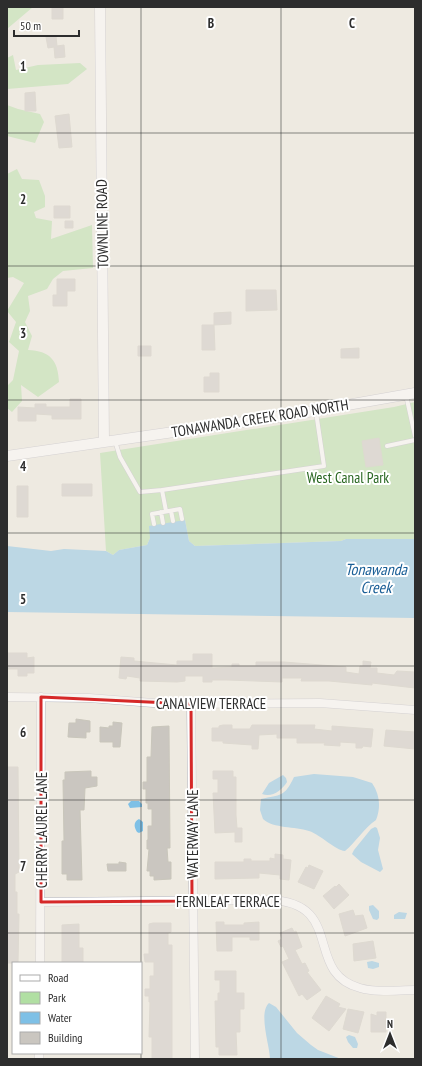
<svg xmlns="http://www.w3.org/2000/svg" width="422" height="1066" font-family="'PT Sans Narrow',sans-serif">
<rect width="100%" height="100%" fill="#eeeae1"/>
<path fill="#b1dfa3" d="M9,7H33L7,29V8Z
M13,55L16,70L38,65L80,63L87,69L68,84L7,89V58Z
M7,105L18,109L40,114L44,122L35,143L7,136Z
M17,169L22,179L39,180L45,196V207L34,212L36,218L52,221L51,239L92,225L93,268L63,271L53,279L47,289L28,296L30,311L25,322L32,336L28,350C50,351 58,360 59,382L38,397L21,385L22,401L12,412L7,408V386L13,380L19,351L9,342L16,322L7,311L24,283L13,277L7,278V174Z
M415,402V539H346L341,541L195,546L189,541L185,520L150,538L147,545L119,550L113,555L106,551L100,453L394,407Z"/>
<path fill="#7ec0e6" d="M185,520L189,541L195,546L341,541L346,539H415V618L7,612V546L51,551L64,549L106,551L113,555L119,550L147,545L150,538L149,526Z
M314,774L353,777L372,783C380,795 381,807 376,820C364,828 356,842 345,851C335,850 321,835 309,831C295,826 274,829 263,819L260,810L261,799C281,794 284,798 294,777Z
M283,775L286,778L287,782C282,790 272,798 262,794L269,783Z
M131,801H139L142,804V807L130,808L128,804Z
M139,819L143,822V831L139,833L137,832C134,827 133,822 139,819Z
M375,827L377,828L380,838L378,850L383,869L380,872L361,862L352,854L354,850L371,829Z
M373,905L379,911V918L377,920L373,919L369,910V906Z
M399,912L407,913L405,919H394V915Z
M372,961L379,963V967L373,969L368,968L367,962Z
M269,1003L276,1007L297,1033L311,1045L318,1050L341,1059H270C270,1046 258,1013 269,1003Z
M349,1035L355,1037L358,1044L357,1048H353L348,1042L346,1037Z"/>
<path fill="#cac6c0" stroke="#c9c6bb" d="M52,7H63V19H52Z
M56,36L57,46L64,45L65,57L55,58L54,47L48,48L46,37Z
M35,92L36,111H25V93Z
M69,114L72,147L59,148L55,116Z
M54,206H70V218H54Z
M65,221H73V228H65Z
M57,279H75V291H67V306H53V295H57Z
M246,290H276L277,310L246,311Z
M231,312V324L214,325L215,350H202V325H214V313Z
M138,346H151V356H138Z
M359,348V358H341V349Z
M210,373H219V392H204V377H210Z
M70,399H81V419H52V415L36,414V421H18V407L35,408V404H46V407H70Z
M379,438L383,465L366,467L362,441Z
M62,484H92V496H62Z
M17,486H28V517H17Z
M7,653H27V658L34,657V673H27V676H18V669H7Z
M193,654H212V668L232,667V664H239V666H256V662H284L346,667V672L359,674L360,666H363V661L371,662L370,668H377V673L394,675L397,671L415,672V688L372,683V685L329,681H301L302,678H282V682L227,680H212V682H203V676H185V681L177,682L140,681V678L127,676L126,679L119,678L121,657L134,658V661L177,665V661H193Z
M76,719L90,721V732H86V738L68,737L69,723H76Z
M113,722L122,723L120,747H113V742H100V727L109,728V726H113Z
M223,725H232V729H250L252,725H315L314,729L332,731V726L373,729L371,747L363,746L362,748H356V743L340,742V746L324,745L325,743H297V738H277V734L259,735L258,749H252V745L223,743V741H212V728H219V726Z
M169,726L170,848H167L168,862H171V879L154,880V876H150V871H147L149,849H147V840H148V826H152V809H148V803H146V789H143V782H147V757H151L152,727Z
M386,730L415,732V749L384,746Z
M7,767H18L19,872L15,874V892H17V914H19L18,963H7Z
M91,771V777H97V786L85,788L84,810H80L82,880H67V874H62V841H64L63,780H65V772Z
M213,771H233V777H236V815L237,828H242V842H235V832L215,833L213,793H218V779H213Z
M275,854L283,855V859L291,860L289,880L280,879V875L259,873V878L215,879V862H244V859H251V861H270V858L275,859Z
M119,862L126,863V871H108L107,864H119Z
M309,865L323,871L314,889L298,882L306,867L308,868Z
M339,884L349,895L334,909L323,896L335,886L336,887Z
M353,910L355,916L363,915L367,928L345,936L339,914Z
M216,922H224V925H244V923L259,922V940H250V937H232V951H217Z
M153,923H171V932L168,933V945H172V1059H152V1037H149L150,1002H149V996H145V989H150V976H154V962H145L144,954H149V924Z
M79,924V948H83V963H62V925Z
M292,928L294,932L296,931L302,947L295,950L302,964L305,963L309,971L307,972L321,990L307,1000L302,994L299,996L282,962L289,959L283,946L281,947L278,941L282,939L280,933Z
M373,941L376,958L354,961L353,944Z
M215,971H236V993H244V1009H240V1032H236L237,1055H219V1047H216L215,1001H218V993H220V980H215Z
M326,996L340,1004L338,1007L346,1009L329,1031L312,1018Z
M348,1009L364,1012L358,1033L343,1029Z
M377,1012H386V1032H371V1014L377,1016Z"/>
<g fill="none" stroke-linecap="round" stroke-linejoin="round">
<defs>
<path id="service" d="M406,395L415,436
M115,441L120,457L140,492L162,490L324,466L316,412
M387,446L415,440
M162,490L166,511
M171,511L173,521
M161,512L163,523
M154,524L152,514L180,509L182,519"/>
<path id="minor" d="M7,697L89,698L166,704L320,703L415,710
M191,704L195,1059
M41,902L269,900C346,902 303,973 360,988C377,993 397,990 415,990
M40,963L41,697
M39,1053V1059"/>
<path id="tertiary" d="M100,7L104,442
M7,456L285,416L415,393"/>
</defs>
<use href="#service" stroke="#b5b6bf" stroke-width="5"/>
<use href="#minor" stroke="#b5b6bf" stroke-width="9"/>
<use href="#tertiary" stroke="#b5b6bf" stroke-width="11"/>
<use href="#service" stroke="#fff" stroke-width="4"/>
<use href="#minor" stroke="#fff" stroke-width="8"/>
<use href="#tertiary" stroke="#fff" stroke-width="10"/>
</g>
<path d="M0 0H422V1066H0ZM41,697L191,704L192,901L41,902Z" fill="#eeeae1" fill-opacity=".55" fill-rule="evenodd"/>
<path fill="none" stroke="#d62828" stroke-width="3" stroke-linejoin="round" d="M41,697L191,704L192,901L41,902Z"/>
<path fill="none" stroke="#2d2d2d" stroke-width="1" stroke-opacity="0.55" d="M141,7V963M281,7V1059M7,133H415M7,266H415M7,400H415M7,533H415M7,666H415M7,800H415M7,933H415M141,1053V1059"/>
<g text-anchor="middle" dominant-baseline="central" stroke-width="4" stroke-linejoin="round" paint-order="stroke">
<g font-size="15" fill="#2d2d2d" stroke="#fff">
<text transform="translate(102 224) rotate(-91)">TOWNLINE ROAD</text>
<text transform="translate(260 418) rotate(-9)">TONAWANDA CREEK ROAD NORTH</text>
<text x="211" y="703">CANALVIEW TERRACE</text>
<text transform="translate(41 830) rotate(-90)">CHERRY LAUREL LANE</text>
<text transform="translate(192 834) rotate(-90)">WATERWAY LANE</text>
<text x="228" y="901">FERNLEAF TERRACE</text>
</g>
<g font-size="15" fill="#296721" stroke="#fff">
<text x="348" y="477">West Canal Park</text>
</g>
<g font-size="16" font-style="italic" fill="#195e96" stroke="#fff">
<text x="376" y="569">Tonawanda<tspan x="376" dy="18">Creek</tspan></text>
</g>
</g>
<g font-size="13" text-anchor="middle" font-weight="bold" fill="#2d2d2d" stroke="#fff" stroke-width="4" stroke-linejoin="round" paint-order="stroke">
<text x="211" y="28">B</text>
<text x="352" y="28">C</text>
<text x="23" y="71">1</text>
<text x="23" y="204">2</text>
<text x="23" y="338">3</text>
<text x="23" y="471">4</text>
<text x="23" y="604">5</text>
<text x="23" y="737">6</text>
<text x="23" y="871">7</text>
</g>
<rect width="422" height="1066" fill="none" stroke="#2d2d2d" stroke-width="16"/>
<rect x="12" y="962" width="130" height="92" fill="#ffffff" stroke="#ababab"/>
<rect x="20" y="975" width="20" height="6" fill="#ffffff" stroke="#ababab"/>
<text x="48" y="982" font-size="12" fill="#2d2d2d">Road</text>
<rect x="20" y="992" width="20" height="12" fill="#b1dfa3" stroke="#ababab"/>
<text x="48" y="1002" font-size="12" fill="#2d2d2d">Park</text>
<rect x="20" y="1012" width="20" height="12" fill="#7ec0e6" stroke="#ababab"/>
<text x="48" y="1022" font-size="12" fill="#2d2d2d">Water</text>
<rect x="20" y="1032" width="20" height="12" fill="#cac6c0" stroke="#ababab"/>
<text x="48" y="1042" font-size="12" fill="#2d2d2d">Building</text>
<g transform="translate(390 1034)" stroke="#ffffff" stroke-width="3" paint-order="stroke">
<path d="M0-3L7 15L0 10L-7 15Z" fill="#2d2d2d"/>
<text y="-6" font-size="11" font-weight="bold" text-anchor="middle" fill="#2d2d2d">N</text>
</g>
<path d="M14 30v6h65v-6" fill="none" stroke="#2d2d2d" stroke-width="2"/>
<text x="20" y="30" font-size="12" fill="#2d2d2d" stroke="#ffffff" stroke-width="3" paint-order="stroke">50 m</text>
</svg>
